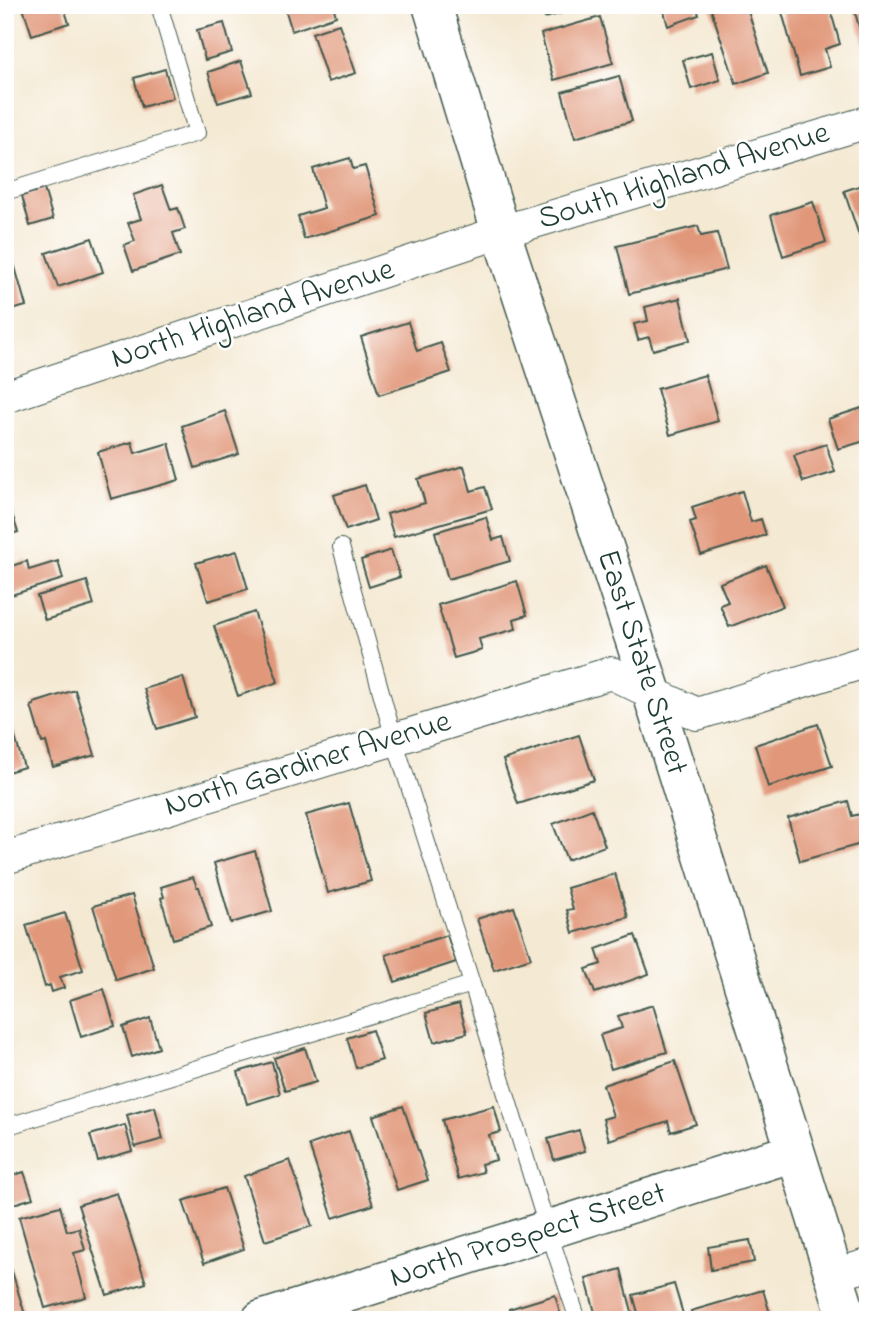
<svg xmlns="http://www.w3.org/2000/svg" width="873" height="1325" font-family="'Indie Flower',sans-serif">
<rect width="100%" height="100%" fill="#fff"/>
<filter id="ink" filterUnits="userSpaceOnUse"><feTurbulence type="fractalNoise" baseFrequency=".0143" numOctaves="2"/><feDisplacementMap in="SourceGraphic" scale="14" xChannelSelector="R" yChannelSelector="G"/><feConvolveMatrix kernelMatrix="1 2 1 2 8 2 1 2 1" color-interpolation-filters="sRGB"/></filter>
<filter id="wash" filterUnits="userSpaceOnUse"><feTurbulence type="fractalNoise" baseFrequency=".00686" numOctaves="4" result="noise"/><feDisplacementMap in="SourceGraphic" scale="28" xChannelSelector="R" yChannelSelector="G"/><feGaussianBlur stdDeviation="1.57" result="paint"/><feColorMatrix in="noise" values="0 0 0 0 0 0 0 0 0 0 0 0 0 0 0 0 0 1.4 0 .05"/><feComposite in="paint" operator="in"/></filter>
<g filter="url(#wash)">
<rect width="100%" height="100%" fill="#f4e9d3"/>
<g id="blocks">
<path fill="#e1987a" d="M22,5H63L69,23L32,35Z
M284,5H333L336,16L292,31Z
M542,5H586V6L545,18Z
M670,5H696L699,15L668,26L663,8Z
M721,5H746L768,73L736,84L711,9Z
M780,5H829L840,44L825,49L830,67L800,76Z
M853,5H868V56H867Z
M600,17L613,63L554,80L541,34Z
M224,23L232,52L205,60L197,30Z
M339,24L356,73L328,82L312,33Z
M712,52L720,80L691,89L683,60Z
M241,61L252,93L218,103L208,72Z
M165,69L173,98L142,107L134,78Z
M619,76L632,121L575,138L562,92Z
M350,158L353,169L365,166L380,216L304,239L298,216L324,208L313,169Z
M868,183V236L860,238L844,191Z
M162,185L171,210L178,208L185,229L173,233L180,255L133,271L124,245L135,241L128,223L141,219L133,195Z
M44,189L53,219L30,226L22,196Z
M813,202L826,242L783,256L771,215Z
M698,226L701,236L717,233L727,269L629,294L617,246Z
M92,238L103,272L58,287L46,253Z
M13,260L26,306L5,312V263Z
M680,298L690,340L653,350L649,337L638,340L634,324L648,321L645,307Z
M408,322L417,351L441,343L451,372L379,395L361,337Z
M705,375L718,421L670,435L657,389Z
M868,406V440L838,449L828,419Z
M225,411L239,454L195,468L182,426Z
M132,442L135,453L169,443L179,480L111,499L98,452Z
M826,444L835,472L803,482L794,455Z
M464,466L471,491L485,487L492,509L394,537L387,514L425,503L418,479Z
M365,485L376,520L346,530L334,495Z
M742,491L751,522L761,519L766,535L701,555L690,522L696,520L692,507Z
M5,493L18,532L5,536Z
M486,517L493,540L503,537L510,561L448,579L435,532Z
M391,550L400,577L369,587L361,560Z
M237,551L248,589L208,601L196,563Z
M27,561L29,570L58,561L63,579L8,596L5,587V568Z
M766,565L783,606L729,627L720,605L728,602L720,583Z
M87,581L94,605L45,620L37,596Z
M517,581L527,615L514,619L516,629L479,639L482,650L454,658L438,605Z
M254,612L278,682L238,696L214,626Z
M183,677L195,717L157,729L144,689Z
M75,690L95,755L53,767L46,742L42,743L31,706L34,705V703Z
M8,714L24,767L5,773V715Z
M818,724L832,766L768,787L755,745Z
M579,735L594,780L518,804L503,760Z
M848,801L852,816L864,813L868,829V842L800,861L788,818Z
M349,803L371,881L328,893L306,815Z
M592,809L605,846L567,860L553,824Z
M255,851L272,911L231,923L214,863Z
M615,874L628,917L573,933L567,910L573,909L567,888Z
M193,877L197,887H199L211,927L173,939L161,898L164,897L161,887Z
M132,895L154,968L116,980L93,906Z
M514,907L531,958L494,970L477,919Z
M65,913L83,970L60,977L64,988L52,992L50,985L45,987L26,925Z
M447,935L456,962L395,982L386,955Z
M635,935L649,974L595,993L586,969L601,964L596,949Z
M104,989L115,1026L81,1037L70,1000Z
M459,1004L467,1033L434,1042L426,1013Z
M653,1005L667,1052L611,1069L600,1035L622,1028L618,1016Z
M150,1018L159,1048L132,1057L123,1027Z
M372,1030L382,1060L356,1068L347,1038Z
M305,1048L316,1082L285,1091L274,1058Z
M675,1061L696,1124L671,1132L668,1121L609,1140L603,1119L613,1116L603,1085Z
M272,1062L280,1094L247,1104L238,1072Z
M403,1106L428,1180L397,1190L373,1116Z
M494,1106L501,1132L489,1135L496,1160L481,1164L483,1172L458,1179L442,1120Z
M155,1107L163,1139L135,1147L127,1115Z
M125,1125L132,1151L98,1161L90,1135Z
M579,1130L585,1151L554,1160L548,1139Z
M349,1131L373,1205L333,1218L309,1145Z
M290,1160L312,1226L265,1241L244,1176Z
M24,1172L33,1198L10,1205L5,1189V1178Z
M224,1188L244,1249L204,1263L183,1201Z
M117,1193L146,1283L107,1295L78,1205Z
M60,1206L67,1231L79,1228L85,1250L74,1253L86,1297L45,1308L19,1217Z
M750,1240L754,1262L711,1270L708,1247Z
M5,1248L26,1318L20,1320H5Z
M621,1269L634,1320H597L586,1279Z
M674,1284L683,1314L662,1320H640L633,1295Z
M763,1290L772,1320H693L691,1311Z
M555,1295L562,1320H512L509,1309Z"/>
</g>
</g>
<g filter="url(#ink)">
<use href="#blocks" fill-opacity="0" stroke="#3f574c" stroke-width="2"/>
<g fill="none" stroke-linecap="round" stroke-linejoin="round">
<defs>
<path id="service" d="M5,192L197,133L159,5
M472,984L548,1230L578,1320
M5,1127L472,984L394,739L341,547"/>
<path id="minor" d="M5,397L501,232L868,122
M5,858L611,673L652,693L697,714L868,661
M834,1275L868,1265"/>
<g id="tertiary">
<path id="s1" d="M261,1320L795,1152"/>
</g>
<g id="primary">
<path id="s2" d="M432,5L501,232L652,693L848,1320"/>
</g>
</defs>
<use href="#service" stroke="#3f574c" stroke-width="18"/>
<use href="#minor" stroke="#3f574c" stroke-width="34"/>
<use href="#tertiary" stroke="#3f574c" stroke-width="41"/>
<use href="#primary" stroke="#3f574c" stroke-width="41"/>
<use href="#service" stroke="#fff" stroke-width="16"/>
<use href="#minor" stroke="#fff" stroke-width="32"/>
<use href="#tertiary" stroke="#fff" stroke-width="38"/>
<use href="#primary" stroke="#fff" stroke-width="38"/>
</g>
</g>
<g text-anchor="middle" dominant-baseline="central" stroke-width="5" stroke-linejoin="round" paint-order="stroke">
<g font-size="32" fill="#1f3d34" stroke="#fff">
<text transform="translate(684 177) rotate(-17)">South Highland Avenue</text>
<text transform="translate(253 315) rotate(-18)">North Highland Avenue</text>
<text stroke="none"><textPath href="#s2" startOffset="690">East State Street</textPath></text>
<text transform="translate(308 765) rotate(-17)">North Gardiner Avenue</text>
<text stroke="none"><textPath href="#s1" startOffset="280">North Prospect Street</textPath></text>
</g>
</g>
<rect width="873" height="1325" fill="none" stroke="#fff" stroke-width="28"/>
</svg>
